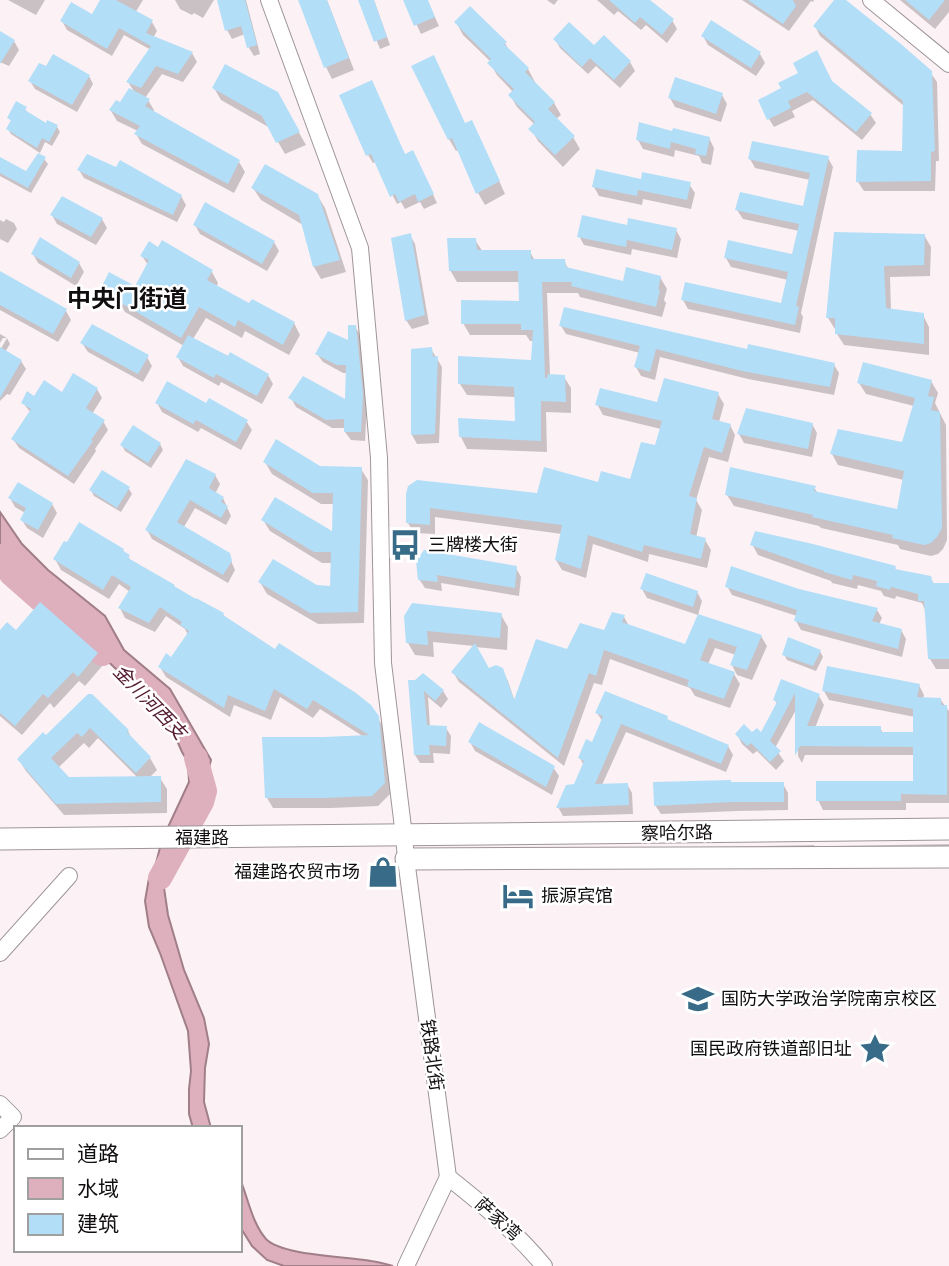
<svg xmlns="http://www.w3.org/2000/svg" width="949" height="1266" font-family="Arial,'Noto Sans SC',sans-serif">
<rect width="100%" height="100%" fill="#fcf2f5"/>
<path fill="#deafbc" stroke="#a07f88" stroke-width="2" d="M0,512L22,544L48,570L105,616L124,650L170,689L211,760L199,805L178,840L171,867L163,881L168,915L184,970L204,1018L209,1044L205,1068L204,1102L211,1128H193L189,1114V1089L191,1071L188,1031L160,953L149,927L145,901L149,878L156,863L162,840L189,782L188,762L182,752L175,736L116,669L60,616L5,569L0,563Z
M240,1179C248,1198 252,1223 266,1239C283,1256 346,1256 371,1261C379,1262 386,1264 393,1266H284L267,1260L252,1246L242,1230L240,1216Z"/>
<path fill="#0003" fill-rule="evenodd" d="M8,0H45L36,15Z
M102,0H143L135,13L152,22L157,31L153,38L192,53L197,62L183,82L162,74L145,98L148,100L154,110L153,113L239,162L245,172L234,193L142,144L136,134L138,131L117,121L111,111L135,93L128,82L151,50L124,35L112,56L67,30L62,21L93,17Z
M175,0H214L203,18L194,13L192,15L180,9Z
M219,0H246L260,54L254,56L249,48L245,34L232,39L227,30Z
M300,0H327L354,70L332,79L326,67Z
M360,0H374L390,45L380,49Z
M405,0H427L439,26L421,34Z
M547,0H558L554,5Z
M597,0H641L672,20L677,29L667,43L646,25L641,30L618,11L614,15Z
M742,0H814L813,2L811,1L789,31Z
M836,0H843L930,72L937,82L939,161H936L935,191H864L858,182L904,153V106L820,36L815,26Z
M900,0H949V12L935,29Z
M456,22L505,43L511,54L528,69L535,82L534,83L554,103L561,115L556,119L573,137L580,149L563,167L538,141L531,129L535,125L517,107L510,95L513,92L497,75L490,63L491,62L463,35Z
M0,33L14,41L19,50L9,66L0,62Z
M703,36L760,54L765,63L756,76L708,45Z
M604,38L630,62L635,71L620,88L596,66L588,74L560,48L555,39L594,48Z
M89,76L93,84L77,112L35,89L30,81Z
M832,83L870,114L876,123L862,140L813,100L792,111L795,117L774,127L769,119L783,89Z
M214,88L277,94L306,145L285,154L270,128L221,100Z
M722,95L727,104L721,122L675,107L670,98Z
M341,96L405,156L417,160L437,203L424,209L420,202L405,209L401,202L397,204L376,162L373,163L368,155Z
M25,109L29,114L46,125L57,127L60,132L52,146L45,142L40,153L11,134L8,129L12,122L9,118Z
M466,125L478,134L505,194L485,205L478,193L459,150L456,151L449,139Z
M674,133L709,138L714,148L711,165L702,163L699,156L675,150L674,157L643,149L638,140Z
M828,158L833,167L801,313L803,317L800,333L688,309L683,300L783,305L788,280L731,267L726,258L794,256L799,231L743,219L737,210L804,208L810,180L755,168L750,159Z
M0,159L27,174L44,159L48,164L31,193L0,176Z
M79,170L181,196L186,205L177,222L84,178Z
M642,181L689,184L695,193L691,209L643,199L642,205L599,196L594,187Z
M253,188L317,195L325,208L346,272L321,279L314,267L303,225L261,200Z
M52,215L102,219L107,228L96,245L57,224Z
M6,219L14,223L17,229L8,243L0,239V220L4,222Z
M195,225L274,242L279,251L267,271L200,234Z
M628,227L676,230L681,239L677,258L632,249L631,255L584,245L579,236Z
M835,234L924,235L931,247L930,276L890,277L891,311L923,315L929,327V355L844,345L837,334V329H835L828,318Z
M410,235L415,244L429,324L412,329L406,320Z
M475,240L483,252H530L535,261H564L569,270L624,283L660,277L667,289L664,300L666,303L662,317L580,297L578,293H547L550,376L564,377L571,388V413L546,412L547,452L467,449L461,437L516,423V397L467,395L460,384L533,362L534,341H530L526,335H470L463,323L521,303V282H457L450,270Z
M33,254L79,263L84,272L76,286L38,263Z
M142,256L212,272L218,283L216,287L250,305L294,323L300,335L289,355L245,331L242,338L206,318L193,339L268,375L273,384L262,404L221,382L219,386L183,366L178,357L184,346L125,312L121,305L110,299L103,287L135,289L148,265Z
M0,273L66,311L71,320L58,342L0,310Z
M561,326L834,365L839,373L834,395L748,379L660,357L655,380L641,376L636,367L640,353L566,334Z
M355,327L361,336L367,405L365,441L351,440L345,432L346,428H332L296,407L291,398L347,402L348,373H343L323,362L317,354L349,343Z
M0,334L7,338H3L0,343Z
M7,338L10,344L5,352L21,361L26,369L10,395L7,394L0,401V350Z
M82,343L147,357L152,366L143,382L88,352Z
M431,349L442,367L439,443L417,444L412,435Z
M931,381L938,393L935,403L946,425L947,540L943,549L938,554L931,556L900,549L898,545L821,528L819,526L734,506L727,495L814,487L818,494L899,511L904,480L838,465L832,454L904,444L914,406L866,394L859,383Z
M97,389L102,398L92,414L103,421L108,430L95,449L96,451L74,484L19,448L13,439L31,413L23,403L34,398Z
M718,394L724,404L719,422L730,425L735,435L728,462L709,457L696,500L702,510L696,538L705,540L711,550L707,568L649,554L648,562L593,544L586,578L562,570L556,560L562,534L435,517V534L414,533L408,523V494L539,495L600,485L632,482L656,447L661,429L603,415L597,404L659,405Z
M157,403L207,405L246,421L252,430L241,450L201,428L198,432L162,412Z
M812,424L817,433L812,457L744,443L739,434Z
M160,444L163,450L151,468L125,451L122,445Z
M265,462L319,468L361,469L368,480L364,623L318,624L267,594L260,582L332,588L333,563H322L270,531L263,520L333,534L334,504H321L272,474Z
M215,475L220,484L215,494L223,498L231,516L226,525L195,508L184,527L228,554L235,570L228,583L152,539L147,530Z
M129,489L132,494L121,512L94,496L91,490Z
M10,498L52,504L57,513L43,538L27,528L22,520L25,513L15,507Z
M752,544L895,568L897,571L930,578L935,585H949V669H936L930,659L926,612L922,603L896,596L895,599L884,596L881,591L858,585L857,589L832,583L831,581L758,555Z
M123,550L132,562L175,589L223,614L226,619L377,717L384,728L390,794L378,806L331,808H273L267,798L364,737L320,709L313,718L280,697L271,720L234,705L230,717L166,677L160,667L172,659L188,635L185,629L166,616L155,632L125,618L120,608L130,592L119,584L109,599L61,570L55,559Z
M418,561L516,568L521,577L519,596L441,583L442,591L425,588L419,579Z
M727,586L799,590L877,610L882,618L879,624L901,630L906,639L902,657L801,630L796,621L797,616L732,595Z
M642,589L697,592L702,601L698,615L647,598Z
M40,605L97,655L103,665L85,686L79,681L54,708L50,703L22,735L0,716V633L16,632Z
M501,615L508,627L507,650L475,647L489,670H502L508,681L515,702L568,651L605,632L624,617L629,626L686,646L699,616L761,636L767,646L752,680L734,674L740,684L730,708L695,696L690,688L610,659L602,685L594,683L564,766L459,682L453,672L474,646L433,642L434,657L415,655L408,643L406,616ZM715,648L736,655L732,665L737,675L708,664Z
M820,651L823,657L816,671L787,660L784,654Z
M782,681L819,696L824,705L815,728H880L883,733H915V717L829,700L824,691L919,685L924,695L923,699H940L949,711V803H906V810H823L818,800L915,783V755H805L802,763L798,756L797,708L775,748L784,761L776,770L757,751L753,754L742,744L737,734L761,735L777,705L775,700Z
M410,682L443,691L448,699L441,708L428,697L430,727L446,728L451,736L450,754L433,753L434,763H420L415,755Z
M89,696L128,731L133,741L150,758L157,770L149,778H160L167,789V813L64,815L26,771L19,760L46,738ZM98,738L138,778L68,779L58,768L84,743L89,748Z
M597,713L667,718L670,723L728,746L733,755L726,772L626,732L602,785L627,784L632,793L633,814L563,816L558,807L575,786L584,766L580,758L593,744L603,722Z
M470,742L553,767L559,776L552,795L475,751Z
M731,784H783L788,793V810L738,811L661,814L655,805Z
M949,844V855L841,856L835,846Z
M814,845L821,856L710,857L704,847Z"/>
<g fill="none" stroke-linecap="round" stroke-linejoin="round">
<path stroke="#deafbc" stroke-width="24" d="M0,556L11,574L102,654
M160,878L202,802L205,791L196,758"/>
</g>
<path fill="#b3def8" d="M100,0H116L153,20L146,33L193,52L178,74L156,66L141,88L126,82L151,46L119,28L107,49L60,21L71,2L92,14Z
M217,0H245L257,45L247,48L241,26L225,31Z
M298,0H327L349,58L324,68Z
M358,0H374L387,37L374,42Z
M403,0H428L435,17L414,26Z
M609,0H650L674,19L662,35L640,17L635,23Z
M748,0H793L796,6L783,24Z
M834,0H846L901,44L932,71L935,151L931,152V181L856,182L857,150L902,151L903,101L813,26Z
M905,0H945L929,20Z
M470,6L507,42L504,44L529,68L525,72L555,102L548,109L575,136L555,155L528,129L535,122L508,95L514,89L487,63L491,59L454,22Z
M711,20L761,52L751,68L701,36Z
M569,22L594,45L604,35L631,61L614,80L590,58L582,67L553,39Z
M0,31L15,40L0,64Z
M817,50L832,81L872,113L856,132L807,92L788,101L791,108L767,120L758,100L781,88L778,83L798,73L793,63Z
M53,54L90,75L72,105L28,81L39,63L46,66Z
M434,55L465,123L472,120L500,181L476,194L452,138L448,140L411,66Z
M225,64L278,92L300,132L276,143L262,116L212,88Z
M675,77L723,93L716,114L668,98Z
M372,80L405,154L413,150L434,194L418,202L415,194L399,202L395,194L390,197L371,154L366,156L339,95Z
M129,88L150,99L145,106L240,160L228,184L134,134L140,126L109,110L116,100L120,102Z
M16,101L27,107L25,110L46,123L47,120L58,125L49,142L42,138L37,148L6,129L11,120L7,118Z
M639,122L672,131L673,128L710,137L706,156L695,154L696,149L671,142L670,149L636,140Z
M752,141L829,156L796,306L799,307L795,325L681,300L685,282L781,303L788,272L724,258L728,240L792,254L799,224L735,210L740,192L803,206L810,173L748,159Z
M38,153L46,157L28,188L0,173V157L26,171Z
M87,154L116,167L120,160L182,195L173,215L77,170Z
M265,164L318,194L340,260L313,267L299,215L251,188Z
M596,169L641,179L642,172L691,182L687,200L638,190L637,196L592,187Z
M62,196L103,218L91,237L50,215Z
M205,202L275,241L262,264L193,225Z
M582,215L627,225L628,218L677,228L672,250L627,240L626,247L577,237Z
M834,232L925,234L924,265L884,266L886,308L924,313V344L835,334V318H826Z
M411,233L425,315L405,321L391,238Z
M40,237L80,262L71,278L31,254Z
M447,238H476L477,250H531V259H565L566,267L623,281L626,267L661,276L658,290H660L656,307L571,286L572,282H542L545,378H547L548,374L565,375L566,402L541,401V441L459,437L458,418L515,421L514,387L458,384V356L531,360L533,330H521V324H461V300L519,301L518,271H449Z
M162,240L213,270L207,280L249,303L252,299L295,322L283,345L238,320L235,327L199,307L181,338L116,300L118,297L101,288L109,272L135,286L149,260L140,256L149,241L158,247Z
M0,271L67,309L53,334L0,305Z
M564,307L747,349L748,344L835,363L830,387L742,371L656,349L650,372L634,367L640,346L559,326Z
M92,324L149,355L138,374L80,343Z
M348,325H356L363,395L361,432H344V419L326,420L288,398L303,376L345,399L346,365H337L315,354L328,331L348,340Z
M188,335L228,356L230,352L269,374L257,396L216,374L214,378L176,357Z
M0,347L22,360L0,398Z
M432,347L433,357L438,356L435,434L411,435V349Z
M863,362L932,380L928,396L934,397L931,410L940,412L942,528L937,537L931,543L924,545L892,538L893,535L812,517L813,515L725,495L730,467L816,486L814,491L897,509L904,471L830,454L838,429L902,442L915,398L857,383Z
M73,373L98,388L86,408L105,420L91,440L93,441L68,476L11,439L31,409L21,403L27,391L34,396L44,380L62,392Z
M664,378L719,392L712,419L731,424L722,453L704,447L689,496L697,498L690,534L706,538L701,559L644,545L642,552L588,535L581,569L555,560L562,525L430,508V525L406,523V494L408,486L417,480L537,493L544,467L598,482L601,471L630,479L641,442L655,445L662,421L595,405L600,388L657,402Z
M167,381L206,403L209,398L248,420L236,442L196,420L193,424L155,403Z
M746,408L813,423L808,449L737,434Z
M133,425L161,443L148,463L120,445Z
M276,439L320,466L362,467L358,612L310,613L258,582L273,559L317,585L330,586L331,552H314L261,520L275,497L332,531L333,493H313L263,462Z
M186,459L216,474L209,488L224,497L221,502L228,506L221,518L190,500L177,522L230,553L232,561L223,575L145,530Z
M102,470L130,487L117,508L89,490Z
M18,482L53,503L38,530L20,520L26,508L8,498Z
M79,522L124,549L123,551L130,555L128,558L175,585L174,586L196,599V598L224,613L223,615L275,649L279,643L356,693L371,705L379,716L385,783L372,796L324,798H265L262,737H323L369,735L313,700L307,709L274,689L265,711L228,695L224,708L158,667L166,653L171,657L189,631L180,625L182,622L160,607L149,623L118,608L131,587L112,575L103,590L53,559L64,541L67,542Z
M755,531L813,544L896,566L895,569L931,576L933,583H949V659H928L924,601H918V594L891,587L890,590L876,586L877,581L853,575L852,580L824,572V571L750,545Z
M424,550L517,566L515,588L437,575L438,582L418,580L416,561Z
M731,566L799,589L878,608L872,621L902,629L898,649L794,621L797,610L725,587Z
M646,573L698,591L693,607L640,589Z
M40,602L98,653L78,677L73,672L48,698L43,694L15,726L0,713V630L7,622L16,630Z
M412,603L502,613L500,638L427,631L428,645L406,643L404,616Z
M612,612L625,615L622,622L685,644L698,614L762,635L747,670L730,665L737,647L709,638L700,660L735,672L724,699L687,686L689,680L604,650L596,676L589,673L558,758L451,672L475,643L489,668L496,665L503,668L514,700L536,639L567,649L580,623L604,630Z
M788,637L821,650L813,666L782,655Z
M827,666L920,684L917,697L941,698V705H947V795L901,794V801H816V781H913V747L800,746L795,756V693L770,741L781,751L770,762L751,743L747,746L735,734L744,724L752,732L757,728L761,732L777,702L773,700L781,679L820,694L807,726H881V732H913V709L822,691Z
M423,673L444,690L435,701L424,691L427,725L447,726L446,746L429,745L430,755H414L408,680H415Z
M605,691L668,716L667,719L729,745L721,764L621,724L595,784L628,783L629,805L556,808L566,785L574,784L584,761L578,758L586,739L592,742L603,716L595,713Z
M88,694H92L129,730L127,732L151,757L136,773L90,728L82,737L77,733L51,758L69,777L161,776V802L56,804L17,759L43,732L46,735Z
M479,722L555,766L546,787L468,742Z
M731,780V782H784V802H732L654,806L653,782Z"/>
<g fill="none" stroke-linecap="round" stroke-linejoin="round">
<defs>
<path id="minor" d="M269,0L360,248L379,458L383,663L404,836L406,859L448,1177L406,1266
M871,0L949,64
M0,953L69,876
M0,1104L13,1117L0,1130
M448,1177C482,1204 516,1232 544,1266"/>
<path id="major" d="M0,839L949,829
M406,859L949,857"/>
</defs>
<use href="#minor" stroke="#9d9597" stroke-width="18"/>
<use href="#major" stroke="#9d9597" stroke-width="23"/>
<use href="#minor" stroke="#fff" stroke-width="16"/>
<use href="#major" stroke="#fff" stroke-width="21"/>
</g>
<defs>
<symbol id="bus-bare" viewBox="-9 -9 18 18"><path d="M-5-6H5V4H4V6H2V4H-2V6H-4V4H-5ZM-3.5-4V0h7V-4ZM-3.5 1.2v1.5H-2V1.2ZM2 1.2v1.5H3.5V1.2Z" fill="#376b87" stroke="#fff" stroke-width="2.5" paint-order="stroke"/></symbol>
<symbol id="shop-bare" viewBox="-9 -9 18 18"><path d="M-5-2.5h2.3a2.7 3.5 0 0 1 5.4 0H5L5.5 6h-11ZM-1.5-2.5h3a1.5 2.3 0 0 0-3 0Z" fill="#376b87" stroke="#fff" stroke-width="2.5" paint-order="stroke"/></symbol>
<symbol id="hotel-bare" viewBox="-9 -9 18 18"><path d="M-6-4.5h1.5V1H6V5H4.5V3h-9V5H-6ZM-4 0a1.8 1.8 0 1 1 3.6 0ZM.5 0V-2.5h3Q6-2.5 6 0Z" fill="#376b87" stroke="#fff" stroke-width="2.5" paint-order="stroke"/></symbol>
<symbol id="university-bare" viewBox="-9 -9 18 18"><path d="M0-5L7-2L0 1L-7-2ZM-4 1L0 2.5L4 1V4Q0 6-4 4Z" fill="#376b87" stroke="#fff" stroke-width="2.5" paint-order="stroke"/></symbol>
<symbol id="sight-bare" viewBox="-9 -9 18 18"><path d="M0-6L1.8-2.2L6-1.7L2.9 1.2L3.7 5.4L0 3.3L-3.7 5.4L-2.9 1.2L-6-1.7L-1.8-2.2Z" fill="#376b87" stroke="#fff" stroke-width="2.5" paint-order="stroke"/></symbol>
</defs>
<g fill-rule="evenodd">
<use href="#bus-bare" x="383" y="523" width="44" height="44"/>
<use href="#shop-bare" x="361" y="850" width="44" height="44"/>
<use href="#hotel-bare" x="496" y="874" width="44" height="44"/>
<use href="#university-bare" x="676" y="977" width="44" height="44"/>
<use href="#sight-bare" x="853" y="1027" width="44" height="44"/>
</g>
<g text-anchor="middle" dominant-baseline="central" stroke-width="5" stroke-linejoin="round" paint-order="stroke">
<g font-size="18" fill="#110e0f" stroke="#fff" text-anchor="start">
<text x="428" y="545">三牌楼大街</text>
<text x="360" y="872" text-anchor="end">福建路农贸市场</text>
<text x="541" y="896">振源宾馆</text>
<text x="721" y="999">国防大学政治学院南京校区</text>
<text x="852" y="1049" text-anchor="end">国民政府铁道部旧址</text>
</g>
<g font-size="18" fill="#110e0f" stroke="#fff">
<text transform="translate(677 833) rotate(-1)">察哈尔路</text>
<text x="202" y="838">福建路</text>
<text transform="translate(432 1055) rotate(82)">铁路北街</text>
<text transform="translate(498 1219) rotate(42)">萨家湾</text>
</g>
<g font-size="19" font-style="italic" fill="#541b31" stroke="#fff">
<text transform="translate(150 702) rotate(46)">金川河西支</text>
</g>
<g font-size="24" font-weight="bold" fill="#110e0f" stroke="#fff">
<text x="127" y="298">中央门街道</text>
</g>
</g>
<rect x="14" y="1126" width="228" height="126" fill="#ffffff" stroke="#a09f9f" stroke-width="2"/>
<rect x="28" y="1149" width="35" height="10" fill="#ffffff" stroke="#a09f9f" stroke-width="2"/>
<text x="77" y="1161" font-size="21" fill="#110e0f">道路</text>
<rect x="28" y="1178" width="35" height="21" fill="#deafbc" stroke="#a09f9f" stroke-width="2"/>
<text x="77" y="1196" font-size="21" fill="#110e0f">水域</text>
<rect x="28" y="1214" width="35" height="21" fill="#b3def8" stroke="#a09f9f" stroke-width="2"/>
<text x="77" y="1231" font-size="21" fill="#110e0f">建筑</text>
</svg>
